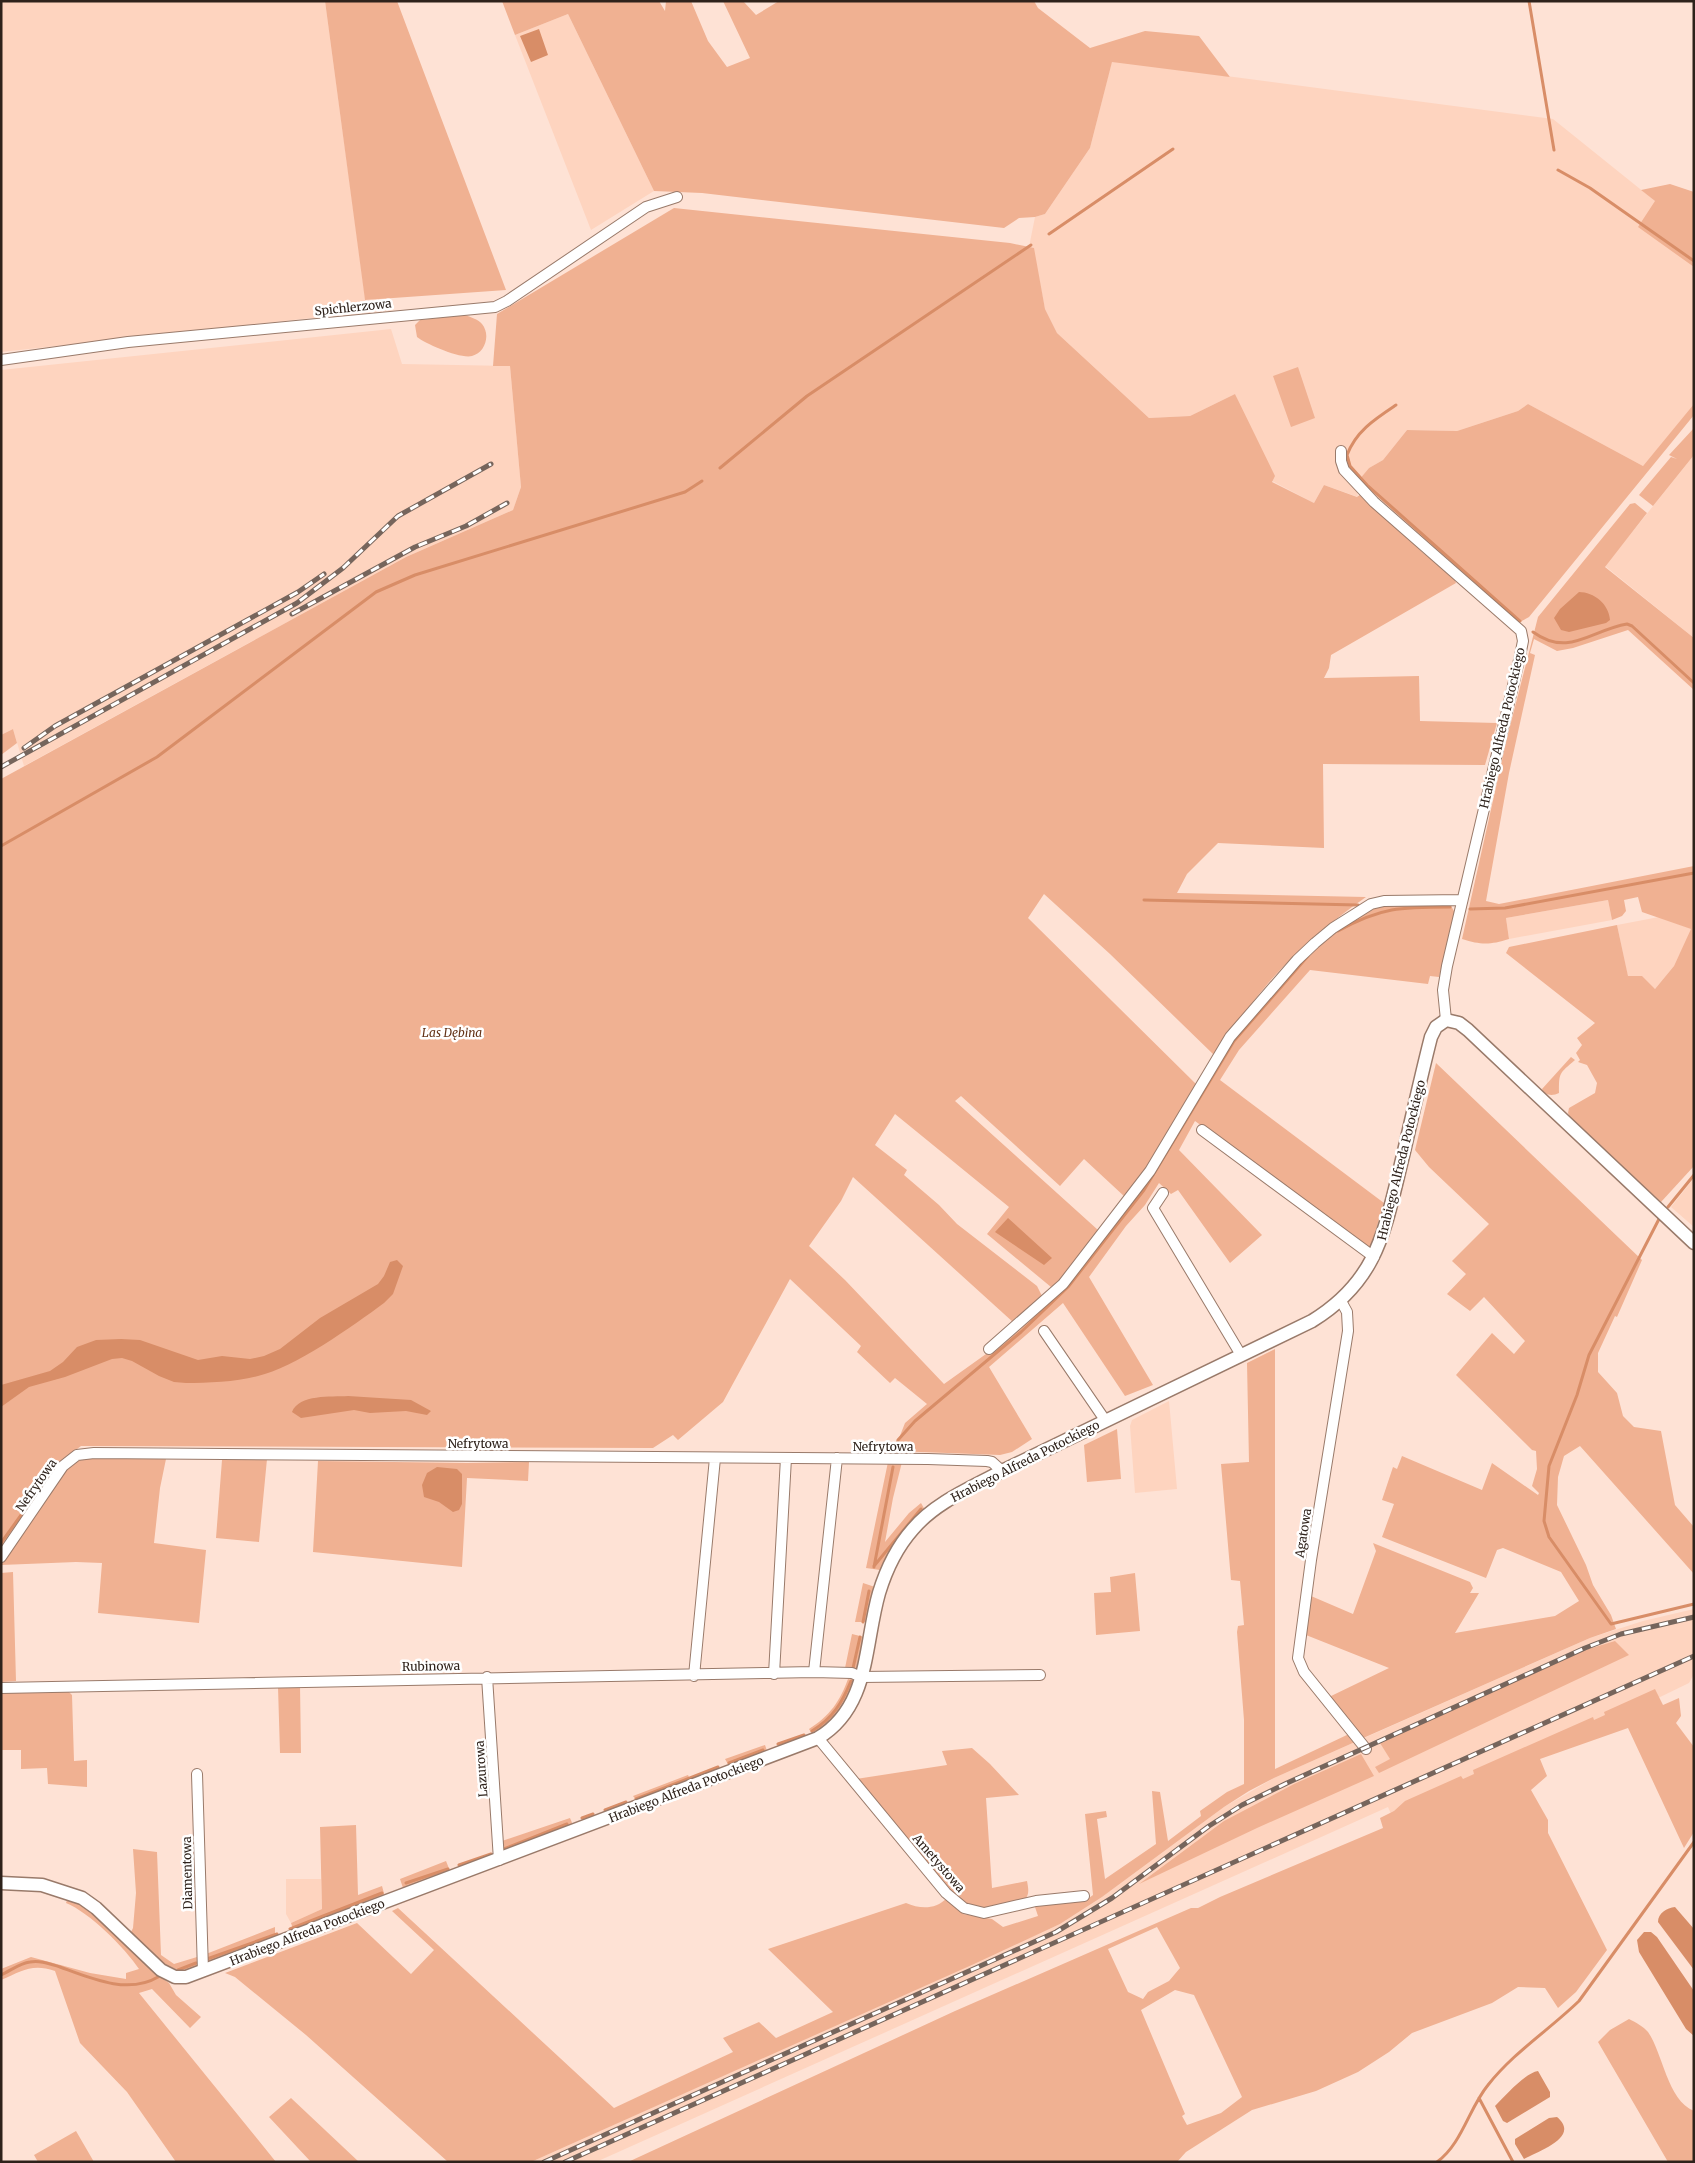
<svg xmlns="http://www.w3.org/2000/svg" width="1695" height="2163" font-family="Merriweather,serif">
<rect width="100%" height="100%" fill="#fee2d5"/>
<path fill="#fed4bf" d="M1,1H325L367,312L1,352Z
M568,14L654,191L591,230L515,35Z
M1112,61L1553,119L1655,201L1684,259L1694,267V405L1643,466L1528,404L1518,411L1457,431L1407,430L1383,460L1369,468L1356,485L1358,497L1324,485L1314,503L1272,481L1235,394L1190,416L1149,418L1057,333L1045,309L1038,274L1029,247L1035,217L1045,214L1090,148Z
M391,329L402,364L510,366L521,487L513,510L406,557L24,766L13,729L1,735V370Z
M1694,455V638L1605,566Z
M1608,900L1612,920L1509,939L1506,918Z
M1659,917L1692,929L1674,966L1655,989L1628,977L1617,925Z
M1694,1178V1227L1671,1207Z
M1169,1401L1177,1489L1135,1493L1130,1426L1132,1420Z
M1694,1609V1674L1689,1683L1656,1699L1394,1821L1388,1807L596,2162H531L1060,1924L1102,1897L1224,1807L1274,1778L1590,1638L1643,1621Z
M286,1879H321L322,1909L291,1923L286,1914Z"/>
<path fill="#f0b192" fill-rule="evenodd" d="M325,1H397L506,290L365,300Z
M502,1H659L665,11L666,1H691L708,41L727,67L750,58L723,1H743L756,15L779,1H1034L1038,8L1090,48L1145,31L1199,36L1230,77L1112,62L1090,148L1045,214L1035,217L1019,218L1004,228L702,193L654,191L568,14L515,35Z
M1670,184L1694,192V267L1638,227L1655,201L1641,190Z
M674,208L1010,243L1034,248L1045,309L1057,333L1149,418L1190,416L1235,394L1275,476L1272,482L1314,503L1324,485L1357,497L1361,494L1422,552L1454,578L1456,583L1331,655L1329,668L1324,678L1419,676L1420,721L1497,723L1485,765L1323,764L1324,848L1218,843L1187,874L1177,893L1366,897C1329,923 1294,952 1265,987C1247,1008 1231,1032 1214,1055L1110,954L1044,894L1028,918L1196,1084L1149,1163L1125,1197L1084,1159L1060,1186L961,1096L955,1101L1098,1230L1061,1281L1051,1287L987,1234L1009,1207L895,1114L875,1145L907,1170L904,1175L939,1205L957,1224L1037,1286L1042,1296L1014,1323L853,1177L841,1201L809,1246L845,1280L944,1384L993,1349L1033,1315L1071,1278L1149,1178L1216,1063L1239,1031L1306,955L1344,923L1365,911L1383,905L1450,904L1455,913L1439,977L1430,976L1428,984L1310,970L1239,1050L1220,1080L1384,1203L1370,1249L1195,1121L1179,1150L1262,1235L1230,1263L1178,1190L1171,1194L1159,1183L1145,1205L1126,1226L1089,1277L1153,1385L1125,1396L1063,1303L989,1367L1032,1439L1012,1452L1000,1455L894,1451L905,1423L927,1404L895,1378L890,1383L857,1352L861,1346L790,1279L723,1402L678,1440L673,1435L653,1448L81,1446L52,1468L51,1476L1,1550V779L406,557L513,510L521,487L510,366H493L497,314Z
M465,315C470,317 478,319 482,324C491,335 485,353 472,356C460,359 426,344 417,337L415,325L420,320Z
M1298,367L1315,418L1291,427L1273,376Z
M1528,404L1643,466L1694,404V415L1529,617L1518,623L1359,480L1369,468L1383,460L1407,430L1457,431L1518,411Z
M1694,428V455L1653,506L1639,495L1671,457L1677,459L1669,455Z
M1635,503L1647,513L1605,567L1694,638V690L1628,630L1573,648L1557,651L1534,639L1530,653L1535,655L1509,773L1486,901L1499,904L1694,866V1166L1661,1202L1572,1121L1568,1113L1569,1108L1595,1093L1597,1083L1587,1065L1578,1062L1580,1060L1576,1053L1582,1045L1577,1038L1595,1023L1506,953L1509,947L1617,925L1628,976H1642L1655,989L1674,966L1691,929L1642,912L1638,897L1624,900L1626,911L1622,916L1612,920L1608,900L1506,918L1509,939C1490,945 1481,945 1462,939L1507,738L1538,617L1630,504Z
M13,729L17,743L1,755V735Z
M1571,1057L1575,1060C1559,1074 1559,1072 1559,1093C1553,1096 1545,1096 1542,1089Z
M1436,1063L1642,1260L1617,1317L1615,1316L1598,1353V1372L1617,1393L1623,1416L1634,1427L1661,1431L1675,1505L1694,1527V1574L1580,1446L1564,1456L1558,1477L1557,1505L1586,1565L1593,1585L1611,1615L1616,1629L1590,1638L1361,1739L1329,1697L1389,1668L1306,1635L1311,1596L1353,1614L1376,1551L1373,1543L1470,1582L1473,1588L1470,1593H1479L1455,1633L1555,1616L1579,1601L1561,1572L1503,1548L1497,1550L1486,1578L1382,1537L1394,1504L1382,1500L1393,1467L1397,1469L1402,1456L1482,1490L1492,1463L1538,1495L1539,1493L1532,1486L1537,1469L1536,1451L1532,1450L1456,1375L1492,1333L1514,1354L1525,1341L1484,1297L1470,1311L1447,1294L1466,1274L1452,1261L1489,1224L1429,1167L1415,1150Z
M1275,1349V1769L1349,1734L1355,1742L1274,1778L1249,1791L1224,1807L1102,1897L1060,1924L974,1964L531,2162H445L447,2161L306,2035L235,1977L225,1973L357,1923L411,1974L434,1950L392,1911L398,1908L614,2108L733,2052L723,2038L759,2022L776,2038L833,2012L768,1949L906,1903C920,1909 935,1910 947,1898L963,1914L992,1919L1003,1927L1038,1916L1035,1907L1089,1898L1093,1895L1085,1814L1106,1811L1107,1817L1097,1819L1105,1879L1156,1844L1152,1791L1160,1792L1168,1841L1201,1816L1200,1811L1227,1792L1244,1784V1720L1237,1632L1238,1626L1244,1625L1240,1581L1231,1580L1221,1464L1249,1462L1247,1363Z
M1117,1429L1121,1479L1087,1482L1084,1445Z
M81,1459H166L160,1488L154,1543L206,1550L199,1623L98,1613L102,1563L76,1562L1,1565L68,1468Z
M267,1459L259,1542L216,1538L222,1460Z
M318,1461L467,1463L529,1462L528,1481L467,1478L462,1567L313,1552Z
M888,1462H902L893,1498L885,1542L909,1513L921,1503L925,1510L897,1543L880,1570L866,1568Z
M13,1572L16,1681L1,1682V1573Z
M1135,1573L1140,1631L1096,1635L1094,1593L1111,1592L1110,1577Z
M863,1583L875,1587L867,1622H855Z
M852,1634L864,1637L857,1668H845Z
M1615,1641L1629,1655L1379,1773L1375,1767L1390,1759L1380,1743L1582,1651Z
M848,1679L854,1680C856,1700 828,1723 815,1734H812L809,1729C830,1716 840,1701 848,1679Z
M300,1685L301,1753H280L278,1687Z
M1655,1689L1663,1705L1679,1698L1681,1716L1676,1723L1694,1747V1832L1684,1848L1628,1728L1540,1759L1547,1776L1531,1790L1548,1820V1833L1607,1950L1576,1992L1558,2008L1545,1988L1518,1987L1492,2003L1412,2033L1389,2052L1358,2072L1316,2091L1252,2110L1186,2152L1177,2162H628L955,2011L1191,1908H1198L1220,1897L1383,1828L1380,1818L1394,1811L1405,1801L1461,1776L1463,1779L1474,1774L1473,1770L1593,1717L1594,1720L1605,1715L1604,1712ZM1157,1927L1180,1968L1169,1981L1148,1992L1143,1999L1128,1992L1108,1949ZM1175,1990L1194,1995L1242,2097L1221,2113L1187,2125L1182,2116L1185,2114L1141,2010Z
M67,1690L72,1695L74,1761L87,1760V1787L48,1784L47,1768L21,1769V1750H1V1691Z
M765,1745L767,1751L729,1766L725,1759Z
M972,1748L990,1764L1019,1795L986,1798L992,1888L1027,1881C1028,1887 1030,1894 1025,1899C1021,1903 989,1911 983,1911C970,1909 959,1900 949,1892L856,1779L947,1765L942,1751Z
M1361,1754L1374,1776L1257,1828L1139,1884L1224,1821L1294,1784Z
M688,1775L691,1781L637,1801L633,1796Z
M570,1818L573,1825L505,1852L500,1847L502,1841Z
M356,1825L358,1895L382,1886L385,1897L294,1932L291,1923L322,1909L320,1827Z
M133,1849L157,1852L161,1955L174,1964L197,1957V1966C192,1968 187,1970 181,1970C162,1969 144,1944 131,1932L133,1928L136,1893Z
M446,1861L450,1871L406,1889L403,1888L400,1879Z
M68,1897L86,1905L154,1972L169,1983L176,1995L201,2017L190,2028L152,1989L139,1993L276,2162H176L127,2092L80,2043L55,1971C32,1963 22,1971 1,1980V1969L31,1957L90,1973L126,1979V1973L139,1969C125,1948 89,1912 66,1903Z
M275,1927V1937L208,1962L206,1954Z
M1629,2019C1635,2022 1644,2027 1648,2032C1663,2053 1667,2100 1694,2111V2162H1668L1598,2042L1610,2030Z
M291,2098L359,2162H360H311L269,2117Z
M76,2131L94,2162H38L34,2155Z"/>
<path fill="#d88d67" d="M539,29L548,55L531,62L520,36Z
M1579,592C1594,592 1609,604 1610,620L1606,623L1569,632L1561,630L1554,618L1560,609Z
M1008,1218L1052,1258L1044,1265L995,1232Z
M397,1260L403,1266L393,1294L384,1303C353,1326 294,1368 258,1376C237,1382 208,1383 186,1383L174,1382L159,1376L132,1361L122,1358L112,1359L65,1377L29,1387L1,1407V1385L50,1371L63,1362L77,1347L96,1340L121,1339L140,1340L198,1360L222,1356L250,1359L264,1356L280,1349L320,1318L378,1284L384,1276L390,1262Z
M348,1396L411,1400L431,1411L427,1415L406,1411L370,1413L354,1410L301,1418L292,1412C299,1394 331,1397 348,1396Z
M437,1467L457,1469L462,1474V1504L459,1510L453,1512L439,1502L424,1497L422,1485L427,1473Z
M1675,1907L1694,1929V1970L1658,1922C1658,1913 1667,1908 1675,1907Z
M1644,1932H1651L1657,1937L1694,1991V2036L1686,2029L1639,1952L1637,1940Z
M1538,2071L1550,2092V2097L1507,2123L1503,2121L1495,2106C1505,2096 1525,2073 1538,2071Z
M1557,2117C1581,2137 1539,2151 1524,2159L1515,2144V2139L1549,2118Z"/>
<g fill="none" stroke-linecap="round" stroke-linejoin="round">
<path stroke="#d88d67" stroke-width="3" d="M1529,1L1554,150
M1558,170L1590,188L1694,261
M1049,234L1173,149
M1396,405C1375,419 1356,431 1347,455L1350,466L1367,485L1520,621
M720,468L807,396L1031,245
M1533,632C1569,658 1591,630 1627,624L1632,626L1694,683
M1,846L157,757L376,592L415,575L685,492L702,481
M1144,900L1358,905
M1470,909L1505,908L1694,873
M1338,931C1381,907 1401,907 1450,907
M1668,1207L1694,1175
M1659,1219L1589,1355L1577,1395L1549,1466L1544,1521L1549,1537L1611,1624L1694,1604
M896,1450L898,1440L915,1421L1021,1332L1068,1287L1144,1190L1234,1041L1308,956
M1,1543L46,1480
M874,1566L921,1509
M874,1567L893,1467
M863,1622L869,1591
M853,1668L860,1637
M812,1731C833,1718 842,1703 851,1681
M778,1744L804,1735
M729,1763L763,1750
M636,1799L718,1767
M605,1810L626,1802
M582,1818L593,1814
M504,1849L567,1824
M459,1865L491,1854
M406,1883L448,1869
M290,1929L382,1893
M207,1959L277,1934
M178,1970L196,1963
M1,1975C10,1971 20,1963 30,1962C40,1960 50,1964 60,1967C90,1978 128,1995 158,1977
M1479,2098L1513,2162
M1437,2162C1462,2144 1469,2108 1488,2085C1513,2053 1549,2030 1579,2001L1694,1842"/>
<defs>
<path id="minor" d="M1,360L128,342L495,307L507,301L646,207L677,197
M1341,451V461L1344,470L1374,502L1521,631L1523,641L1520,656L1447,966L1443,990L1446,1020
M1202,1130L1374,1257
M1163,1193L1153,1208L1241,1355
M1341,1301L1347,1312L1348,1331L1311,1560L1298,1658L1304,1672L1366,1749
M1044,1331L1105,1420
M989,1349L1063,1284L1150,1171L1230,1037L1297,960L1315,943L1333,928L1371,904L1384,901L1462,900
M1,1557L63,1466L77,1455L94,1453L928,1459L987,1461L992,1462L1002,1471
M814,1672L837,1458
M774,1674L786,1458
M694,1676L715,1458
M487,1677L499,1860
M1,1688L814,1672L852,1673L861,1677L1040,1675
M818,1738L946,1893L964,1908L984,1913L1036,1901L1084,1896
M197,1774L203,1971"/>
<path id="tertiary" d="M1,1883L42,1885L82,1898L96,1908L161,1970L175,1977H186L818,1738C870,1707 864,1645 879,1593C886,1570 897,1547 913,1529C936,1502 971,1488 1002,1471L1312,1321C1377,1281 1384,1233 1401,1164C1411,1122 1420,1080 1431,1037L1436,1027L1446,1020L1459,1023L1468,1030L1694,1243"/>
</defs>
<use href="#minor" stroke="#997a6a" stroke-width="12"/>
<use href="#tertiary" stroke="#997a6a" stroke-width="15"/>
<use href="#minor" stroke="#fff" stroke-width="10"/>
<use href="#tertiary" stroke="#fff" stroke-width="12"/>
<defs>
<path id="rail" d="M292,614L415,547L466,526L507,503
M24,748L55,726L298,592L324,574
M1,767L297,603L343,568L398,516L491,464
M544,2162L1056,1932L1112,1898L1209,1826L1242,1805L1287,1783L1585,1648L1621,1634L1694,1617
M565,2162L1694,1656"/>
</defs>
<use href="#rail" stroke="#76655c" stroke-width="5"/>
<use href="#rail" stroke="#fff" stroke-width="3" stroke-dasharray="9" stroke-linecap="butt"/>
</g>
<g text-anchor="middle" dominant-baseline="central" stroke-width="5" stroke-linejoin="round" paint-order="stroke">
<g font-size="12" fill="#2e221b" stroke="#fff">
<text transform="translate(353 307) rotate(-6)">Spichlerzowa</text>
<text transform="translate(1502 728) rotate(-77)">Hrabiego Alfreda Potockiego</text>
<text transform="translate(1401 1160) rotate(-76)">Hrabiego Alfreda Potockiego</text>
<text x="478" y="1443">Nefrytowa</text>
<text x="883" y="1446">Nefrytowa</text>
<text transform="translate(1025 1461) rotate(-27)">Hrabiego Alfreda Potockiego</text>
<text transform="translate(36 1485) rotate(-55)">Nefrytowa</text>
<text transform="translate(1303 1533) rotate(-81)">Agatowa</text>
<text transform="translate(431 1666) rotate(-1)">Rubinowa</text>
<text transform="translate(481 1769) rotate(-94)">Lazurowa</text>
<text transform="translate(686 1789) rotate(-21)">Hrabiego Alfreda Potockiego</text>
<text transform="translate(939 1863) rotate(49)">Ametystowa</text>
<text transform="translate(187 1873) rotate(-91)">Diamentowa</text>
<text transform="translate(307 1932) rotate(-21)">Hrabiego Alfreda Potockiego</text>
</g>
<g font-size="12" font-style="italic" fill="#643317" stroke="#fff">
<text x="452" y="1032">Las Dębina</text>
</g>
</g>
<rect width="1695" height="2163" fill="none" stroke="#2e221b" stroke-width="5"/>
</svg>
